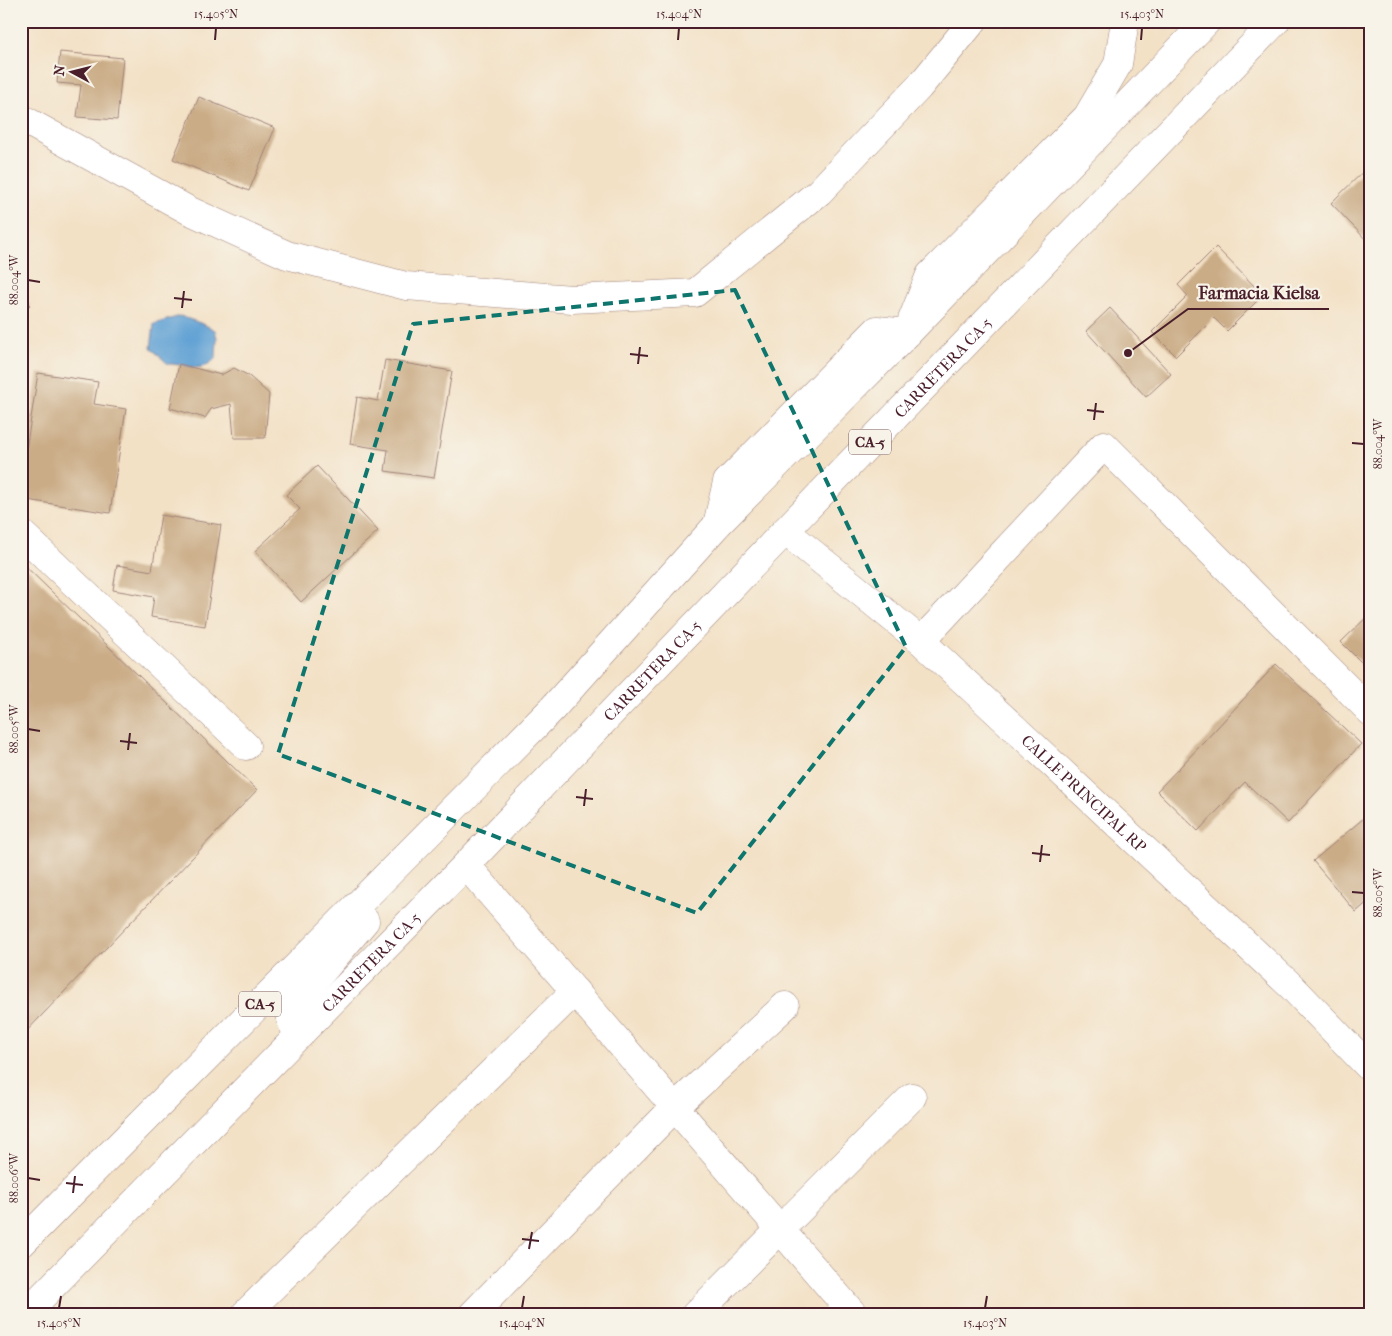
<svg xmlns="http://www.w3.org/2000/svg" width="1392" height="1336" font-family="'IM FELL French Canon',serif">
<rect width="100%" height="100%" fill="#f7f3e8"/>
<filter id="ink" filterUnits="userSpaceOnUse"><feTurbulence type="fractalNoise" baseFrequency=".02" numOctaves="2"/><feDisplacementMap in="SourceGraphic" scale="10" xChannelSelector="R" yChannelSelector="G"/><feConvolveMatrix kernelMatrix="1 2 1 2 8 2 1 2 1" color-interpolation-filters="sRGB"/></filter>
<filter id="wash" filterUnits="userSpaceOnUse"><feTurbulence type="fractalNoise" baseFrequency=".0096" numOctaves="4" result="noise"/><feDisplacementMap in="SourceGraphic" scale="20" xChannelSelector="R" yChannelSelector="G"/><feGaussianBlur stdDeviation="1.12" result="paint"/><feColorMatrix in="noise" values="0 0 0 0 0 0 0 0 0 0 0 0 0 0 0 0 0 1.4 0 .05"/><feComposite in="paint" operator="in"/></filter>
<g filter="url(#wash)">
<rect width="100%" height="100%" fill="#f3e1c6"/>
<path fill="#61a1d4" stroke="#566080" d="M180,316L203,324L215,330L217,338L216,358C198,375 189,364 168,364L151,348L154,324Z"/>
<g id="blocks">
<path fill="#caac86" d="M60,52L123,58L117,120L77,117L81,85L57,83Z
M199,97L275,128L249,191L173,159Z
M1371,164V245L1331,203Z
M1216,247L1263,295L1227,331L1214,318L1176,356L1152,332L1188,296L1178,285Z
M21,297L30,305L21,313Z
M1110,308L1171,374L1146,397L1086,331Z
M385,360L452,371L434,478L385,471L388,450L350,444L357,397L378,401Z
M179,364L221,375L234,368L249,376L269,394L265,438H234L231,404L211,409L205,418L170,408Z
M38,373L98,382L94,404L126,409L110,513L21,499V482Z
M317,466L378,531L301,602L255,551L300,509L286,495Z
M161,515L221,525L205,626L151,617L154,597L113,590L117,565L152,571Z
M21,562L257,790L21,1037Z
M1371,613V672L1341,642Z
M1276,664L1361,744L1288,823L1245,782L1198,831L1157,791L1203,743Z
M1371,812V899L1356,912L1313,861Z"/>
</g>
</g>
<g filter="url(#ink)">
<use href="#blocks" fill-opacity="0" stroke="#9e8078" stroke-width="1"/>
<g fill="none" stroke-linecap="round" stroke-linejoin="round">
<defs>
<g id="minor">
<path d="M21,118L188,210L287,255L406,286L572,299L695,293L819,192L919,87L973,21"/>
<path d="M717,525L727,482L877,330L908,333"/>
<path id="s1" d="M785,531L921,641L1291,986L1371,1069"/>
<path d="M21,533L246,746"/>
<path d="M921,641L1104,445L1371,712"/>
<path d="M466,865L854,1315"/>
<path d="M246,1313L575,991"/>
<path d="M472,1315L675,1107L785,1006"/>
<path d="M695,1315L912,1097"/>
</g>
<g id="highway">
<path d="M912,320L930,275L1087,117L1118,64L1125,21"/>
<path d="M300,1035C291,1023 289,1021 292,1007L365,921"/>
<path d="M21,1244L552,709L717,525L908,333L1207,21"/>
<path id="s2" d="M24,1315L466,865L785,531L1276,21"/>
</g>
</defs>
<use href="#minor" stroke="#9e8078" stroke-width="29"/>
<use href="#highway" stroke="#9e8078" stroke-width="29"/>
<use href="#minor" stroke="#fff" stroke-width="28"/>
<use href="#highway" stroke="#fff" stroke-width="28"/>
</g>
</g>
<path fill="none" stroke="#0f766e" stroke-width="4" stroke-dasharray="10 6" stroke-linejoin="round" d="M735,290L906,647L697,913L278,754L413,324Z"/>
<path fill="none" stroke="#4a1f2b" stroke-width="2" d="M215,40L216,28M678,40L679,28M1141,40L1142,28M28,280L40,282M174,298L192,300M182,308L184,291M630,354L648,356M638,364L640,347M1087,410L1104,412M1094,420L1096,403M1352,443L1364,444M28,729L40,731M120,741L137,743M128,750L130,733M576,797L593,799M584,806L586,789M1032,853L1050,855M1040,862L1042,845M1352,892L1364,893M28,1178L40,1180M66,1183L83,1185M73,1193L75,1176M522,1239L539,1241M529,1249L532,1232M59,1308L61,1296M522,1308L524,1296M985,1308L987,1296"/>
<g text-anchor="middle" dominant-baseline="central" stroke-width="4.5" stroke-linejoin="round" paint-order="stroke">
<g fill="#f7f3e8" stroke="#7e5f64" stroke-width="1">
<rect x="849" y="429.5" width="42" height="25" rx="4"/>
<rect x="239" y="991.5" width="42" height="25" rx="4"/>
</g>
<g font-size="15" font-weight="bold" fill="#4a1f2b">
<text x="870" y="442">CA-5</text>
<text x="260" y="1004">CA-5</text>
</g>
<g font-size="16" fill="#4a1f2b" stroke="#f7f3e8">
<text stroke="none"><textPath href="#s2" startOffset="1320">CARRETERA CA-5</textPath></text>
<text stroke="none"><textPath href="#s2" startOffset="900">CARRETERA CA-5</textPath></text>
<text stroke="none"><textPath href="#s1" startOffset="398">CALLE PRINCIPAL RP</textPath></text>
<text stroke="none"><textPath href="#s2" startOffset="495">CARRETERA CA-5</textPath></text>
</g>
</g>
<path fill="none" stroke="#4a1f2b" stroke-width="2" d="M1128 353L1188 309H1329"/>
<circle fill="#4a1f2b" stroke="#f7f3e8" stroke-width="2" cx="1128" cy="353" r="5"/>
<g font-size="18" text-anchor="middle" font-weight="bold" fill="#4a1f2b" stroke="#f7f3e8" stroke-width="4.5" stroke-linejoin="round" paint-order="stroke">
<text x="1259" y="299">Farmacia Kielsa</text>
</g>
<rect width="1392" height="1336" fill="none" stroke="#f7f3e8" stroke-width="55"/>
<g transform="translate(72 72) rotate(277)" stroke="#f7f3e8" stroke-width="4" paint-order="stroke">
<path d="M0-4L9 19L0 12L-9 19Z" fill="#4a1f2b"/>
<text y="-8" font-size="14" font-weight="bold" text-anchor="middle" fill="#4a1f2b">N</text>
</g>
<rect x="28" y="28" width="1336" height="1280" fill="none" stroke="#4a1f2b" stroke-width="2"/>
<g font-size="12" text-anchor="middle" fill="#4a1f2b">
<text x="216" y="18">15.405°N</text>
<text x="679" y="18">15.404°N</text>
<text x="1142" y="18">15.403°N</text>
<text transform="translate(14 280) rotate(-90)" y="4">88.004°W</text>
<text transform="translate(1378 444) rotate(-90)" y="4">88.004°W</text>
<text transform="translate(14 729) rotate(-90)" y="4">88.005°W</text>
<text transform="translate(1378 893) rotate(-90)" y="4">88.005°W</text>
<text transform="translate(14 1178) rotate(-90)" y="4">88.006°W</text>
<text x="59" y="1327">15.405°N</text>
<text x="522" y="1327">15.404°N</text>
<text x="985" y="1327">15.403°N</text>
</g>
</svg>
